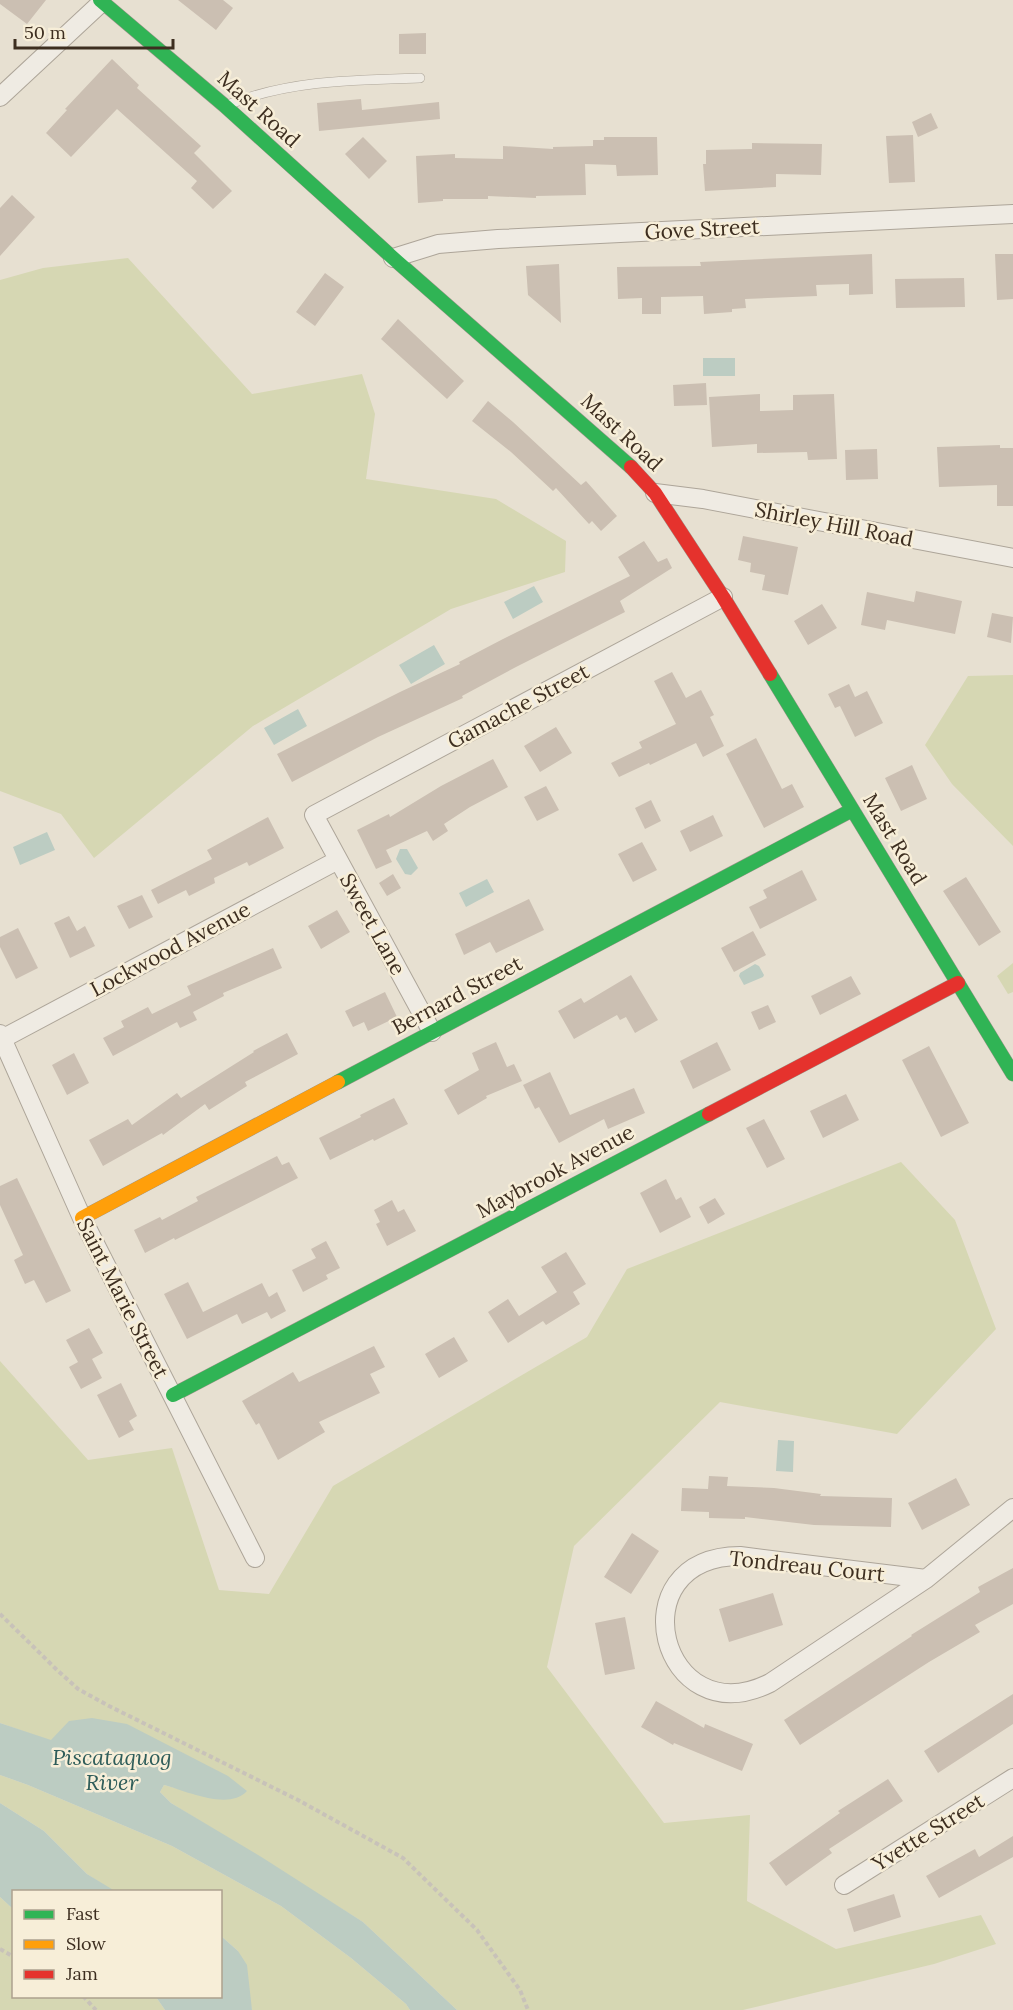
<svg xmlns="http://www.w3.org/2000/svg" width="1013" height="2010" font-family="Lora,serif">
<rect width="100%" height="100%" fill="#e7e0d1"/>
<path fill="#d6d7b3" d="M128,258L252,394L362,374L375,414L366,479L496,499L566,541L565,572L451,609L253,726L94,858L61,814L0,791V280L43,268Z
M1013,675V846L952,784L925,745L968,676Z
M1013,963V992L1008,994L997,976Z
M901,1162L955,1220L996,1329L897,1434L720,1402L574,1546L547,1667L664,1823L750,1815L747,1901L836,1949L981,1915L996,1944L934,1964L743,2010H457L363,1922L171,1803L160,1792L164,1785L215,1799L0,1723V1361L88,1460L172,1448L219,1590L269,1594L333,1486L587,1337L627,1269Z
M0,1775L28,1785L172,1846L281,1906L351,1958L406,2004L410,2010H252L238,1951L221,1936L220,1892L113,1891L87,1874L44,1831L0,1803Z
M0,1897L13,1909L14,1996L156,1997L165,2010H0Z"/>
<path fill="#bcccc2" d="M703,358H735V376H703Z
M534,586L543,602L513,619L504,602Z
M434,645L445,664L411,684L399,665Z
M298,709L307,726L274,745L264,728Z
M47,832L55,850L20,865L13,847Z
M400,849H407L418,868L411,875L405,874L396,859Z
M487,879L494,892L466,907L459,893Z
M755,964L759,966L764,975L763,977L744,985L739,976L740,973Z
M778,1440L794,1441L793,1472L776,1471Z
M92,1718L127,1724L228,1776L247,1791C229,1811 186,1791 164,1785L160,1792L171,1803L263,1858L363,1922L457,2010H410L406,2004L351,1958L281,1906L172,1846L28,1785L0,1775V1723L51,1740L69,1721Z
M0,1803L44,1831L87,1874L115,1891L14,1892L13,1909L0,1897Z
M221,1936L238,1951L247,1965L252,2010H165L156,1997L220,1996Z"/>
<path fill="#cbbfb2" d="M0,0H46L27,24L0,4Z
M178,0H223L233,8L216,30Z
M426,33V54H399V34Z
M112,59L139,85L137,88L201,146L194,153L232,191L213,209L191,188L197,181L117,109L71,157L46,133L67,110L65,109Z
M361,99L362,110L439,102L440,119L319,131L317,103Z
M931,113L938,128L918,137L912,122Z
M913,135L915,182L889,183L886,136Z
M363,137L387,161L369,179L345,154Z
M604,137H657L658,175L617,176L616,165L585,164L586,195L536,196V198L488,196V199H443V201L418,203L416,156L455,154V158L503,159V146L553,149V147L593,146V140H604Z
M752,143L822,144L821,175L776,174V187L705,191L703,164H706V150L752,149Z
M12,195L35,217L0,256V208Z
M872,254L873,294L849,295V284L816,285L817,296L745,299L746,308L732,309V312L704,314L703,296L661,297V314H642V298L618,299L617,267L701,266L700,262Z
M995,254H1013V299L997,300Z
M559,264L561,323L528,295L526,266Z
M325,273L344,287L315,326L296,312Z
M964,278L965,307L896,308L895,279Z
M398,319L464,381L447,399L381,339Z
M706,383L707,405L674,406L673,385Z
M760,394V411L793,410V395L834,394L837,459L808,460L807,452L757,453V444L712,447L709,397Z
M488,401L513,422L581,485L586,481L617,516L601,531L592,521L589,524L556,488L553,491L511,452L472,421Z
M1000,445V448H1013V506H997V485L939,487L937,447Z
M877,449L878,479L846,480L845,450Z
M743,536L798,547L788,595L762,590L765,575L750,572L751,563L738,560Z
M644,541L658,562L667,558L672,568L620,601L625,612L516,667L462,696L463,698L378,737L292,782L277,754L400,692L460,664L459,662L503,639L630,576L618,557Z
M916,591L962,601L955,634L887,620L885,630L861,625L867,592L914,602Z
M822,604L837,628L808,645L794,621Z
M992,613L1013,617L1011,643L987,637Z
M672,672L686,698L701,690L714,715L710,717L724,746L703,757L696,743L650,765L649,763L619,777L611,763L642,748L639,742L676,724L654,681Z
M849,684L855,697L867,691L883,723L855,737L840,706L835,708L828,694Z
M556,727L572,753L540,772L524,746Z
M756,738L782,789L792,784L804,807L764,828L726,754Z
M493,759L508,787L470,807L444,824L448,831L433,841L427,831L386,850L392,862L376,869L357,830L389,814L390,817L441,786Z
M912,765L927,799L901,811L885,778Z
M546,786L559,810L537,821L524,797Z
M651,800L661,821L645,829L635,808Z
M713,815L723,836L690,852L680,831Z
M268,817L284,848L249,866L247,862L214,878L215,883L189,896L186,890L158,904L151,890L212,859L207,850Z
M642,842L657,870L633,882L618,854Z
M802,870L817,900L760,929L749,907L767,898L763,890Z
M393,874L401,888L387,896L379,883Z
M966,877L1001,932L979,946L943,891Z
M142,895L153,917L129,929L117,906Z
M529,899L544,930L496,953L490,942L464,955L455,934Z
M337,910L350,932L321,949L308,926Z
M69,916L77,931L85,926L95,946L70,958L54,923Z
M18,928L38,968L16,979L0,947V937Z
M753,931L766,955L734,972L721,948Z
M273,948L282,968L223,993L224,996L193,1012L197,1020L180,1028L177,1022L113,1056L103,1038L124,1027L121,1021L148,1007L152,1014L191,995L187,986Z
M631,975L658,1020L635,1033L626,1017L620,1020L617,1015L574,1039L558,1011L581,998L584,1003Z
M851,976L861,994L820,1015L811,996Z
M385,992L397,1017L368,1031L364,1022L353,1027L345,1011Z
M768,1005L776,1022L759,1030L751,1012Z
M287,1033L298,1054L245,1082L247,1086L209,1110L205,1104L163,1135L162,1133L103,1166L89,1140L128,1119L132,1125L177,1093L181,1098L254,1052L253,1051Z
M496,1042L507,1067L514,1064L522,1081L486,1096L487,1098L458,1115L444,1090L479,1070L472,1053Z
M717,1042L731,1070L693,1089L680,1061Z
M929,1046L969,1123L941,1137L902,1060Z
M74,1053L89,1083L67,1095L52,1065Z
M550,1072L570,1115L634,1088L645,1113L608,1129L604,1119L559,1143L539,1107L535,1109L523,1085Z
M846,1094L859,1120L823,1138L810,1111Z
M394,1098L408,1124L374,1141L373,1139L330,1160L319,1138L361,1117L360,1115Z
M764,1119L785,1159L767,1168L746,1128Z
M277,1156L282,1165L289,1162L298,1178L175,1240L174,1238L145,1253L134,1230L160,1217L162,1220L198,1201L196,1197Z
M17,1178L71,1291L46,1303L34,1280L25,1284L14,1260L23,1255L0,1205V1186Z
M666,1179L676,1200L681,1197L691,1217L660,1233L640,1193Z
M715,1198L725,1214L708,1224L699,1207Z
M392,1200L398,1212L404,1209L416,1231L387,1246L376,1224L380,1222L374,1210Z
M326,1241L340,1268L326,1275L328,1279L303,1292L292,1270L316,1258L311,1249Z
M566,1252L586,1284L573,1292L580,1304L546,1325L543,1321L508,1343L488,1312L508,1299L519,1316L557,1292L541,1267Z
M188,1282L203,1312L262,1283L269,1297L277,1292L286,1311L271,1319L267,1312L242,1324L237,1314L187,1339L164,1294Z
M89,1328L103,1353L92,1359L102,1378L81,1389L69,1367L78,1362L66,1340Z
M454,1337L468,1361L439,1378L425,1354Z
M374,1346L385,1367L370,1374L380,1393L319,1422L325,1432L278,1460L259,1423L256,1425L242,1401L293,1372L299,1382Z
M121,1383L137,1416L129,1421L134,1430L119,1438L97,1395Z
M709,1476L728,1477L727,1486L774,1488L821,1494L820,1496L892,1498L891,1527L814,1525L745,1517V1519L709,1518V1512L681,1511L682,1488L708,1489Z
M956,1478L970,1505L922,1530L908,1503Z
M632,1533L659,1551L631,1594L604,1577Z
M1013,1568V1604L975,1625L980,1632L929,1662L800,1745L784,1720L912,1636L911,1635L980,1592L978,1587Z
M773,1593L783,1625L729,1642L719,1609Z
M625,1617L635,1669L605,1675L595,1623Z
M1013,1694V1724L938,1773L924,1751Z
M656,1701L704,1728L705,1724L753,1744L742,1771L674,1743L673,1745L641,1727Z
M888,1779L903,1801L829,1849L832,1853L786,1886L769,1863L840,1813L838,1811Z
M1013,1836V1857L939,1898L926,1876L975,1849L979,1857Z
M894,1894L901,1917L854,1932L847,1909Z"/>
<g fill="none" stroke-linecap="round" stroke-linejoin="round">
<defs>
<path id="lane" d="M230,104C291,80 355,80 420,78"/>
<path id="street" d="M0,97L102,2
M393,258L438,244L498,239L1013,214
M655,493L703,499L1013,558
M432,1032L314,815L723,597
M0,1034L82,1218L255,1558
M2,1039L338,860
M926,1579L740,1556C615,1557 661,1737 770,1683L926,1579L1013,1508
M844,1885L1013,1778"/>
<path id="fast" d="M100,0L225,106L393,258L631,467
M770,674L1013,1074
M338,1082L852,810
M173,1395L709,1114"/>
<path id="slow" d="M82,1218L338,1082"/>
<path id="jam" d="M631,467L655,493L723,597L770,674
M709,1114L958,983"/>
</defs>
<use href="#lane" stroke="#ada599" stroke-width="10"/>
<use href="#street" stroke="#ada599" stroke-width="20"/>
<use href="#fast" stroke="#9c958a" stroke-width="15"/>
<use href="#slow" stroke="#9c958a" stroke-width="15"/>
<use href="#jam" stroke="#9c958a" stroke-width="15"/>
<path stroke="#c8c2b9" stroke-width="4" stroke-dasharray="4.5 3" stroke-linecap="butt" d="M0,1614L56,1669L78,1689L109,1706L298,1800L403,1858L477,1930L520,1990L528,2010
M0,1949L14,1957
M83,1996L96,2010"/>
<use href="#lane" stroke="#efebe3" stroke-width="9"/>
<use href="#street" stroke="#efebe3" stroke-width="18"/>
<use href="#fast" stroke="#30b455" stroke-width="14"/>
<use href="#slow" stroke="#ff9f0a" stroke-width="14"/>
<use href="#jam" stroke="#e5322d" stroke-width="14"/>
</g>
<g text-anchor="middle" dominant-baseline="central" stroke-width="5" stroke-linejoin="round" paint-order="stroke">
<g font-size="21" fill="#3d2e20" stroke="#f7eed8">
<text transform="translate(259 109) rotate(42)">Mast Road</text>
<text transform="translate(702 229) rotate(-3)">Gove Street</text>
<text transform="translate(622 432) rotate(43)">Mast Road</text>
<text transform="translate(834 524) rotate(11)">Shirley Hill Road</text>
<text transform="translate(518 706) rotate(-28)">Gamache Street</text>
<text transform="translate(895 839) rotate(59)">Mast Road</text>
<text transform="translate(373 924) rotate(61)">Sweet Lane</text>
<text transform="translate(170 949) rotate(-28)">Lockwood Avenue</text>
<text transform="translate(457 995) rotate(-28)">Bernard Street</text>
<text transform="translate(555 1171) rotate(-28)">Maybrook Avenue</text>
<text transform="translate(123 1298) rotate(63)">Saint Marie Street</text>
<text transform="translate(807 1566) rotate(6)">Tondreau Court</text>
<text transform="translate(928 1832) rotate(-32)">Yvette Street</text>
</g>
<g font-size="22" font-style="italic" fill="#2f5d5a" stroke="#f7eed8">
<text x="112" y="1757">Piscataquog<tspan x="112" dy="25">River</tspan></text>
</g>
</g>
<rect x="12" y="1890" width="210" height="108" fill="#f7eed8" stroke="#ada18e" stroke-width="1.5"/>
<rect x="24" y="1910" width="30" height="9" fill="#30b455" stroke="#ada18e" stroke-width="1.5"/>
<text x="66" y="1920" font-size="18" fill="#3d2e20">Fast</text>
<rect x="24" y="1940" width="30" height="9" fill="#ff9f0a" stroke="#ada18e" stroke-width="1.5"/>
<text x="66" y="1950" font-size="18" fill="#3d2e20">Slow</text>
<rect x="24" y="1970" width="30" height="9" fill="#e5322d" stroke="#ada18e" stroke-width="1.5"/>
<text x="66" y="1980" font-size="18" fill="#3d2e20">Jam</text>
<path d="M15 39v9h158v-9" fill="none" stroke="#3d2e20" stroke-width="3"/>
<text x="24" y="39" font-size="18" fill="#3d2e20" stroke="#f7eed8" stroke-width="4.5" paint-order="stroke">50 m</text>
</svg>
